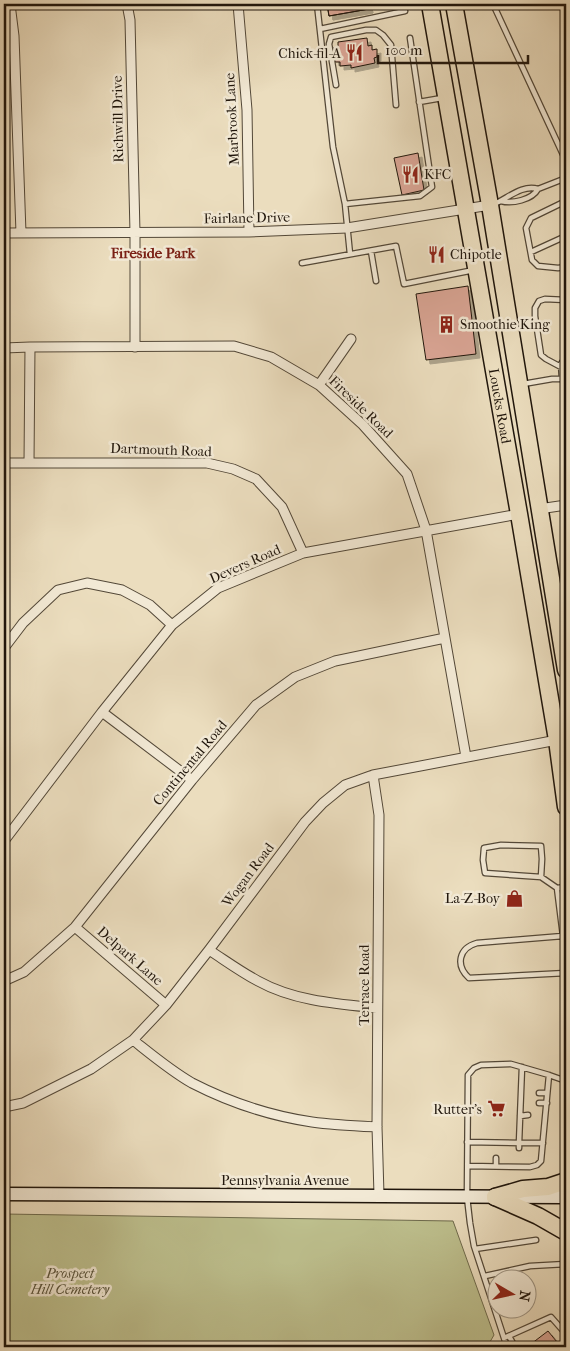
<svg xmlns="http://www.w3.org/2000/svg" width="570" height="1351" font-family="'IM FELL French Canon',serif">
<defs>
<filter id="shadow"><feDropShadow dx="4" dy="4" stdDeviation="0" flood-color="#0004"/></filter>
</defs>
<rect width="100%" height="100%" fill="#ebddbe"/>
<filter id="stains"><feTurbulence type="fractalNoise" baseFrequency=".004" numOctaves="4"/><feColorMatrix values="0 0 0 0 .2 0 0 0 0 .09 0 0 0 0 .02 0 0 0 .5 -.17"/></filter>
<radialGradient id="worn" r=".72"><stop offset=".6" stop-color="#630" stop-opacity="0"/><stop offset="1" stop-color="#630" stop-opacity=".3"/></radialGradient>
<path fill="#bdbf8d" stroke="#6e6a4c" d="M4,1214L453,1221L494,1335L487,1347H4Z"/>
<path fill="#daa595" stroke="#20160c" filter="url(#shadow)" d="M327,4H368L369,9L329,16Z
M327,4H368L369,9L329,16Z
M367,38L368,46L372,45V50L377,49V57L374,58L375,63L351,68V65L340,66V62H335L333,48L338,47V42Z
M418,153L424,190L402,195L394,158Z
M468,286L476,354L426,360L416,294Z
M548,1331L561,1347H527Z"/>
<g fill="none" stroke-linecap="round" stroke-linejoin="round">
<defs>
<path id="lane" d="M317,4L333,147L345,204L350,254
M493,4L566,161
M320,29L405,11
M336,85L329,44L331,37L366,30H376L383,35L391,45L396,105
M419,102L442,98
M501,201C512,204 532,200 538,189
M566,201L531,218L526,228L532,260L538,266L558,268L566,267
M345,204L420,196L432,187L410,38
M494,204C507,199 522,184 538,189L566,178
M371,251L376,281
M531,252L566,236
M302,263L396,246L404,284L474,270
M561,367L546,359L541,355L535,316V308L539,301L545,299L566,300
M562,379L561,364L563,361L566,360
M523,384L552,379H566
M541,877L542,859L541,846L501,845L484,848L483,860L485,873L541,877L557,888
M566,887L557,888L566,960
M563,936L477,943C459,948 455,965 469,978L566,973
M566,1081L549,1075L511,1064L481,1065L474,1068L468,1075L467,1197L470,1223L474,1246L504,1338L551,1317L566,1334
M539,1093H547
M539,1103H547
M520,1116L528,1115
M467,1142L519,1143L522,1067
M519,1148V1143H543
M468,1166L530,1167L537,1165L541,1161L549,1075
M496,1166V1158
M475,1249L536,1240
M485,1276L530,1266L566,1264
M509,1336L515,1347
M504,1338L507,1347"/>
<path id="street" d="M10,4L14,36L21,233
M127,4L130,20L135,233V347
M238,4L247,110L249,232
M4,233L249,232L347,228L490,205
M4,348L30,347L234,346L271,357L319,385L363,425L407,474L426,530L466,757
M319,385L351,339
M29,462L30,347
M4,463H207L233,469L256,479L282,507L303,553
M539,509L566,505
M4,648L23,623L58,590L87,583L122,590L150,605L172,625
M102,712L192,780
M373,775L379,815L377,1127L379,1195
M4,841L102,712L172,625L218,588L303,553L519,514
M75,927L166,1005
M209,950C226,961 241,972 258,981C294,1001 337,1004 377,1008
M4,981L24,972L75,927L192,780L256,705L295,677L335,661L445,638
M133,1040C152,1055 171,1071 192,1083C229,1102 271,1116 312,1122C333,1125 356,1126 377,1127
M4,1107L23,1103L91,1069L133,1040L166,1005L209,950L305,822L323,803L345,785L373,775L557,740"/>
<path id="secondary" d="M4,1194L566,1197"/>
<g id="highway">
<path id="s1" d="M430,4L519,514L557,740L566,807"/>
<path d="M454,4L490,205L566,670"/>
<path d="M495,1197L538,1216L566,1232"/>
<path d="M495,1197L523,1189L548,1187L566,1181"/>
</g>
</defs>
<use href="#lane" stroke="#534838" stroke-width="7"/>
<use href="#street" stroke="#534838" stroke-width="11"/>
<use href="#secondary" stroke="#20160c" stroke-width="15"/>
<use href="#highway" stroke="#20160c" stroke-width="19"/>
<use href="#lane" stroke="#f2e9d5" stroke-width="4.5"/>
<use href="#street" stroke="#f2e9d5" stroke-width="9"/>
<use href="#secondary" stroke="#f2e9d5" stroke-width="12"/>
<use href="#highway" stroke="#ebddbe" stroke-width="16"/>
</g>
<defs>
<symbol id="restaurant-bare" viewBox="-9 -9 18 18"><path d="M-5-6h1v4h1v-4h1v4h1v-4h1v5L-1.5 .5V6h-2V.5L-5-1ZM5-6V6H3V1.5H1.5Q1.5-4 5-6Z" fill="#8f2418" stroke="#f2e9d5" stroke-width="2.5" paint-order="stroke"/></symbol>
<symbol id="building-bare" viewBox="-9 -9 18 18"><path d="M-4-6H4V6H1V3H-1V6H-4ZM-2.5-4.3h1.7v1.8h-1.7ZM.8-4.3h1.7v1.8H.8ZM-2.5-1h1.7V.8h-1.7ZM.8-1h1.7V.8H.8Z" fill="#8f2418" stroke="#f2e9d5" stroke-width="2.5" paint-order="stroke"/></symbol>
<symbol id="shop-bare" viewBox="-9 -9 18 18"><path d="M-5-2.5h2.3a2.7 3.5 0 0 1 5.4 0H5L5.5 6h-11ZM-1.5-2.5h3a1.5 2.3 0 0 0-3 0Z" fill="#8f2418" stroke="#f2e9d5" stroke-width="2.5" paint-order="stroke"/></symbol>
<symbol id="supermarket-bare" viewBox="-9 -9 18 18"><path d="M-6-5.5h2.5l.6 2H6L4.5 2H-2.5L-4.4-4H-6ZM-1.5 3.2a1.3 1.3 0 1 0 .1 0ZM3 3.2a1.3 1.3 0 1 0 .1 0Z" fill="#8f2418" stroke="#f2e9d5" stroke-width="2.5" paint-order="stroke"/></symbol>
</defs>
<g fill-rule="evenodd">
<use href="#restaurant-bare" x="342" y="40" width="25" height="25"/>
<use href="#restaurant-bare" x="398" y="162" width="25" height="25"/>
<use href="#restaurant-bare" x="424" y="242" width="25" height="25"/>
<use href="#building-bare" x="434" y="312" width="25" height="25"/>
<use href="#shop-bare" x="502" y="886" width="25" height="25"/>
<use href="#supermarket-bare" x="484" y="1096" width="25" height="25"/>
</g>
<g text-anchor="middle" dominant-baseline="central" stroke-width="5" stroke-linejoin="round" paint-order="stroke">
<g font-size="14" fill="#20160c" stroke="#f2e9d5" text-anchor="end">
<text x="341" y="53">Chick-fil-A</text>
<text x="424" y="174" text-anchor="start">KFC</text>
<text x="450" y="254" text-anchor="start">Chipotle</text>
<text x="460" y="324" text-anchor="start">Smoothie King</text>
<text x="500" y="898">La-Z-Boy</text>
<text x="482" y="1109">Rutter's</text>
</g>
<g font-size="14" fill="#20160c" stroke="#f2e9d5">
<text transform="translate(118 119) rotate(-91)">Richwill Drive</text>
<text transform="translate(232 119) rotate(-93)">Marbrook Lane</text>
<text transform="translate(247 218) rotate(-1)">Fairlane Drive</text>
<text stroke="none"><textPath href="#s1" startOffset="408">Loucks Road</textPath></text>
<text transform="translate(361 407) rotate(44)">Fireside Road</text>
<text transform="translate(161 450) rotate(2)">Dartmouth Road</text>
<text transform="translate(245 564) rotate(-24)">Devers Road</text>
<text transform="translate(190 763) rotate(-50)">Continental Road</text>
<text transform="translate(248 875) rotate(-53)">Wogan Road</text>
<text transform="translate(130 956) rotate(41)">Delpark Lane</text>
<text transform="translate(364 985) rotate(-90)">Terrace Road</text>
<text x="285" y="1180">Pennsylvania Avenue</text>
</g>
<g font-size="14" font-style="italic" fill="#575139" stroke="#f2e9d5">
<text x="70" y="1273">Prospect<tspan x="70" dy="16">Hill Cemetery</tspan></text>
</g>
<g font-size="15" font-weight="bold" fill="#7a1f14" stroke="#f2e9d5">
<text x="153" y="253">Fireside Park</text>
</g>
</g>
<rect width="570" height="1351" fill="none" stroke="#ebddbe" stroke-width="20"/>
<rect x="5" y="5" width="560" height="1341" fill="none" stroke="#20160c" stroke-width="2.5"/>
<rect x="10" y="10" width="550" height="1331" fill="none" stroke="#20160c"/>
<g transform="translate(512 1294) rotate(99)"><circle r="24" fill="#f2e9d5" stroke="#9e9585"/>
<path d="M0-4L9 19L0 12L-9 19Z" fill="#8f2418"/>
<text y="-8" font-size="14" font-weight="bold" text-anchor="middle" fill="#20160c">N</text>
</g>
<path d="M378 55v8h150v-8" fill="none" stroke="#20160c" stroke-width="2.5"/>
<text x="385" y="55" font-size="15" fill="#20160c" stroke="#f2e9d5" stroke-width="4" paint-order="stroke">100 m</text>
<rect width="100%" height="100%" filter="url(#stains)"/>
<rect width="100%" height="100%" fill="url(#worn)"/>
</svg>
